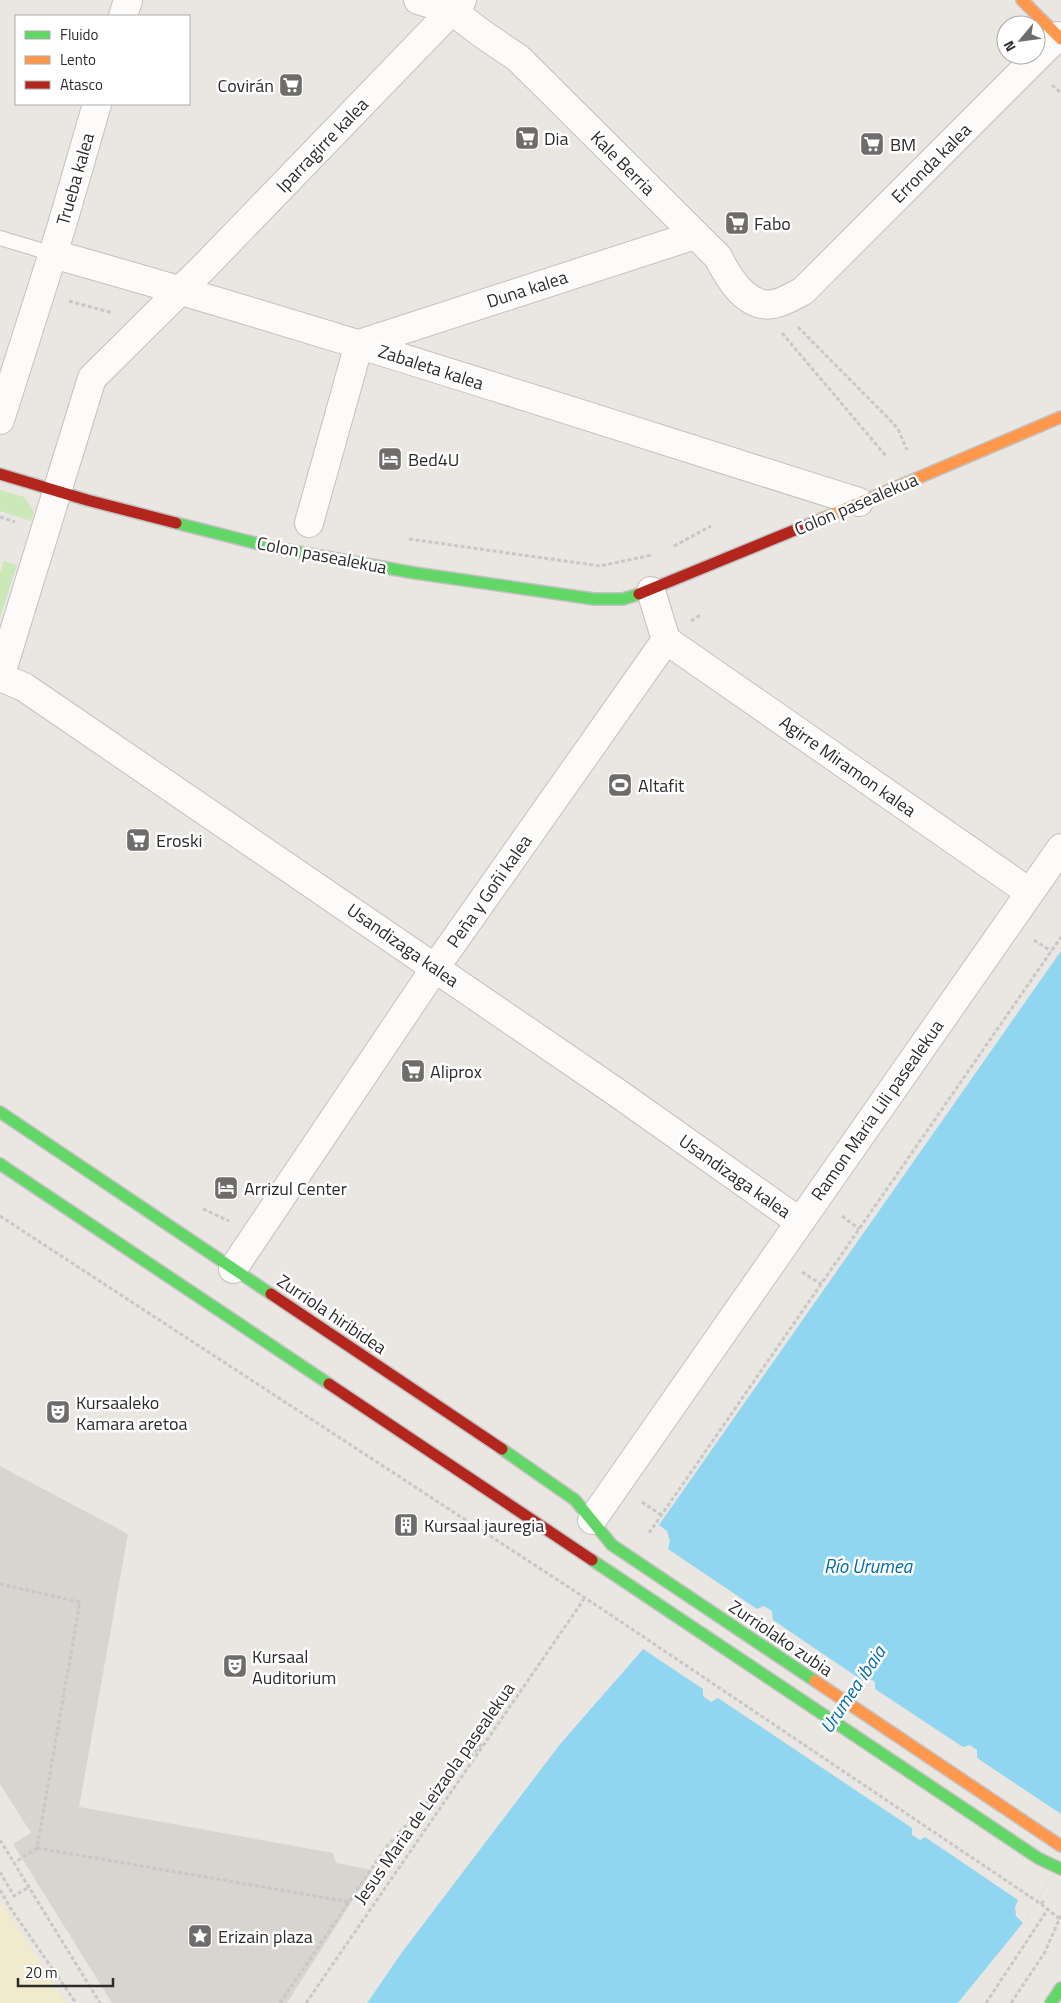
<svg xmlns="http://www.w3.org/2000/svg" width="1061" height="2003" font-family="'Titillium Web',sans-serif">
<rect width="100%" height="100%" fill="#eae6e1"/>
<path fill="#cbe8b8" d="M0,490L24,497L34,512L31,521L0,511Z
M4,561L17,565L0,617V573Z"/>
<path fill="#f0eace" d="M0,1901L5,1908L66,2003H0Z"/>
<path fill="#d8d4d0" d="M0,1466L128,1534L79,1807L333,1853L336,1863L372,1870L287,2003H112L13,1844L31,1833L0,1784Z"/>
<path fill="#90d6f0" d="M1061,951V1863L1023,1923L958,2003H367L402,1952L560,1744L643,1649L611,1627L586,1633L659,1525Z"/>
<path fill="#eae6e1" d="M659,1525L667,1531L670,1541L668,1549L757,1609L764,1606L772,1611L773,1620L863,1681L869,1678L875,1682V1689L963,1747L970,1745L977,1750V1758L1061,1814V1863L1023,1923L1009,1945L961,2003H958L1023,1923L1016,1916L1015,1907L1018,1900L925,1837L920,1840L912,1835V1828L718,1698L711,1702L703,1696V1689L643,1649L560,1744L402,1952L367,2003H365L400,1950L558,1742L639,1649L611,1630L606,1635L595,1638L584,1635Z"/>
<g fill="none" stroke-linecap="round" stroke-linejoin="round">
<defs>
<path id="lane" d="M0,238L53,254"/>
<path id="street" d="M418,0L452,10
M443,0C464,23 491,40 518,58L718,257C728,277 746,309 774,304C784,302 795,295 803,291L1058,36
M123,16L128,0
M53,254C324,330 591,418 859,502
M0,420L62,225L97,104
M309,523L359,344L695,235
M651,591L666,640
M666,640L1029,892
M0,677L24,687L616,1092L800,1222
M0,677L92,378L206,265L462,0
M233,1269L435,968L666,640
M592,1520L1061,848"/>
<path id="fast" d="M176,523L275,548L415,573L594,599H623L639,594
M0,1112L271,1294
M0,1164L329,1384
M502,1449L575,1500L612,1545L815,1681
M592,1560L1038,1858L1061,1869
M1051,2003L1061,1988"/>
<path id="slow" d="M1022,0L1061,39
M812,523L1061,417
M815,1681L1061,1846"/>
<path id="jam" d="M0,474L87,500L176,523
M639,594L812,523
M271,1294L502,1449
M329,1384L592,1560"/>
</defs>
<use href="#lane" stroke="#c3c2c2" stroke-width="16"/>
<use href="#street" stroke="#c3c2c2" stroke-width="30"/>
<use href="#fast" stroke="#c3c2c2" stroke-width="14"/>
<use href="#slow" stroke="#c3c2c2" stroke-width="14"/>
<use href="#jam" stroke="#c3c2c2" stroke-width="14"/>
<path stroke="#c8c8c7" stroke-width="3" stroke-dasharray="4 2.5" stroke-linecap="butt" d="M1052,85L1061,93
M69,301L113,313
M798,327L890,420L898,429L907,450
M782,333L886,456
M0,517L15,522
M409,539L600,566L652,555
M674,546L711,526
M691,621L700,615
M1034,940L1051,951
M203,1209L229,1221
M0,1216L599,1607L1041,1904L1061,1920
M842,1216L859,1229
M802,1272L821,1284
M642,1502L661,1515
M649,1533L1061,937
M0,1584L80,1602L37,1848L14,1863
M0,1840L100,2003
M37,1848L350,1902
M0,1872L14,1896L29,1887
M0,1890L11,1909L76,2003
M1041,1904L1045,1899
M280,2003L387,1846L482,1744
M306,2003L584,1599
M986,2003L1048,1909
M1011,2003L1045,1952L1061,1915"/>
<use href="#lane" stroke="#fcfbfa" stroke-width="14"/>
<use href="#street" stroke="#fcfbfa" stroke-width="28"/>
<use href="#fast" stroke="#63d668" stroke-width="11"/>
<use href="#slow" stroke="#ff974d" stroke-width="11"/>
<use href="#jam" stroke="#b3261e" stroke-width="11"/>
</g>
<defs>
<symbol id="supermarket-square" viewBox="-11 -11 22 22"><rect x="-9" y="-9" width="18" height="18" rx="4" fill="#6e6d6b" stroke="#fff"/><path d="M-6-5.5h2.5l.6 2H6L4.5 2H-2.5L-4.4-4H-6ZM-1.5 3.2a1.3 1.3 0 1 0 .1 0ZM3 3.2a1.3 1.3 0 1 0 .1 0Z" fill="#fff"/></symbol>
<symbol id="hotel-square" viewBox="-11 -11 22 22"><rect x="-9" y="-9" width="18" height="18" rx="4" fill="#6e6d6b" stroke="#fff"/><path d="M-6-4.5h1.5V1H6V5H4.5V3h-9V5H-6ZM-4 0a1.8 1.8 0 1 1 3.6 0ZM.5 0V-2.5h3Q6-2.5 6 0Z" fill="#fff"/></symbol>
<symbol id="stadium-square" viewBox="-11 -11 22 22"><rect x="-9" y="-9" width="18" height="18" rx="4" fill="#6e6d6b" stroke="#fff"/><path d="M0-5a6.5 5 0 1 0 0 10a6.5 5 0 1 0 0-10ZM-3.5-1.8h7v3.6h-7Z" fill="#fff"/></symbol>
<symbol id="theatre-square" viewBox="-11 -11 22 22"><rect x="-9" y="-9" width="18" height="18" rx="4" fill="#6e6d6b" stroke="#fff"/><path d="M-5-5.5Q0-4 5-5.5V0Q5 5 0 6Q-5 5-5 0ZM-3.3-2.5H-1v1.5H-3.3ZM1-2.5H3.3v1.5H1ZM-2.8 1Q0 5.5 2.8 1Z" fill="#fff"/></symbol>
<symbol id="building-square" viewBox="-11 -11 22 22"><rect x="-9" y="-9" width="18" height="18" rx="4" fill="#6e6d6b" stroke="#fff"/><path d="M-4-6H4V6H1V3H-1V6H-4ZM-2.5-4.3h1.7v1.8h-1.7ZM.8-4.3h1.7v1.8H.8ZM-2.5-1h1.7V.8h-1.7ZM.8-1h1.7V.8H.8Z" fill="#fff"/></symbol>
<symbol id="sight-square" viewBox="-11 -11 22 22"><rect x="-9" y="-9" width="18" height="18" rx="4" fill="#6e6d6b" stroke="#fff"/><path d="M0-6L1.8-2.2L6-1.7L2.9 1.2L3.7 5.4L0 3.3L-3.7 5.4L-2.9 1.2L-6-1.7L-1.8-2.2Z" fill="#fff"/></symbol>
</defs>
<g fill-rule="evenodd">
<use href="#supermarket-square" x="277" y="71" width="28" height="28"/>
<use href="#supermarket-square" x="513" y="124" width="28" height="28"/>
<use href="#supermarket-square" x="858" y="130" width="28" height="28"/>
<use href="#supermarket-square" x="723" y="209" width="28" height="28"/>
<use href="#hotel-square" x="376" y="445" width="28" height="28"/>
<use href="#stadium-square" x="606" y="771" width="28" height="28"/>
<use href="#supermarket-square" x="124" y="826" width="28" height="28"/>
<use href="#supermarket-square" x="399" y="1057" width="28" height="28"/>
<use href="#hotel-square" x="212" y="1174" width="28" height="28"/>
<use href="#theatre-square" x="44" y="1398" width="28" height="28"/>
<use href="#building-square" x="392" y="1511" width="28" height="28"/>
<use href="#theatre-square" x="221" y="1652" width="28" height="28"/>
<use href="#sight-square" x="186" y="1922" width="28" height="28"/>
</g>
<g text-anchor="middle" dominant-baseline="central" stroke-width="5" stroke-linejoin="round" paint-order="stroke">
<g font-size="18" fill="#2c2c2c" stroke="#fff" text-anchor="start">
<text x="274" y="85" text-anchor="end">Covirán</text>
<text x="544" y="138">Dia</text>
<text x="890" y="144">BM</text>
<text x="754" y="223">Fabo</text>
<text x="408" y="459">Bed4U</text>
<text x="638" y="785">Altafit</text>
<text x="156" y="840">Eroski</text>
<text x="430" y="1071">Aliprox</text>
<text x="244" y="1188">Arrizul Center</text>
<text x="76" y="1402">Kursaaleko<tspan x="76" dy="21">Kamara aretoa</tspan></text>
<text x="424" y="1525">Kursaal jauregia</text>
<text x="252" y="1656">Kursaal<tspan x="252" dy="21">Auditorium</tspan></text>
<text x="218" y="1936">Erizain plaza</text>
</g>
<g font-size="18" fill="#2c2c2c" stroke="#fff">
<text transform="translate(322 145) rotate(-46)">Iparragirre kalea</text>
<text transform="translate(623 163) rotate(45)">Kale Berria</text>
<text transform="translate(931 163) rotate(-45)">Erronda kalea</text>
<text transform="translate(75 179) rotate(-74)">Trueba kalea</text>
<text transform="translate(527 289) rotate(-18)">Duna kalea</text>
<text transform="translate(431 367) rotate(18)">Zabaleta kalea</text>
<text transform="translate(856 504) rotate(-23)">Colon pasealekua</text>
<text transform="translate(322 555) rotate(11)">Colon pasealekua</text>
<text transform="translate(848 766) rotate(35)">Agirre Miramon kalea</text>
<text transform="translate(489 891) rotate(-55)">Peña y Goñi kalea</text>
<text transform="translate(403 945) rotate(35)">Usandizaga kalea</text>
<text transform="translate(877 1110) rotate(-55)">Ramon Maria Lili pasealekua</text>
<text transform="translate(735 1176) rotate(35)">Usandizaga kalea</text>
<text transform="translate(332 1314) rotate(34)">Zurriola hiribidea</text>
<text transform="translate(781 1638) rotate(34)">Zurriolako zubia</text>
<text transform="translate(434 1793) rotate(-55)">Jesus Maria de Leizaola pasealekua</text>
</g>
<g font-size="19" font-style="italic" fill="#046ca8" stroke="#fff">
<text x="868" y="1565">Río Urumea</text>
<text transform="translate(852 1689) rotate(-56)">Urumea ibaia</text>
</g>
</g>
<rect x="15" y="15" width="175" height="90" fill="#ffffff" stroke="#ababab"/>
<rect x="25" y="31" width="25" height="8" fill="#63d668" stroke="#ababab"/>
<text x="60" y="40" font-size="15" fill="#2c2c2c">Fluido</text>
<rect x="25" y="56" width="25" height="8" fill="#ff974d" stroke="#ababab"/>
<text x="60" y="65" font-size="15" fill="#2c2c2c">Lento</text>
<rect x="25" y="81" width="25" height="8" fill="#b3261e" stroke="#ababab"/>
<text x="60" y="90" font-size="15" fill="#2c2c2c">Atasco</text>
<g transform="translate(1021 40) rotate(241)"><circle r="24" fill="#ffffff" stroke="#ababab"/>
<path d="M0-4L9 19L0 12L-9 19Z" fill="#6e6d6b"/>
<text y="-8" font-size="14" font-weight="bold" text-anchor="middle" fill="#2c2c2c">N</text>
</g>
<path d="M18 1978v8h95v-8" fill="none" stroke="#2c2c2c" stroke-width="2.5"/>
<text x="25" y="1978" font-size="15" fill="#2c2c2c" stroke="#ffffff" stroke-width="4" paint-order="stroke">20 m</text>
</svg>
